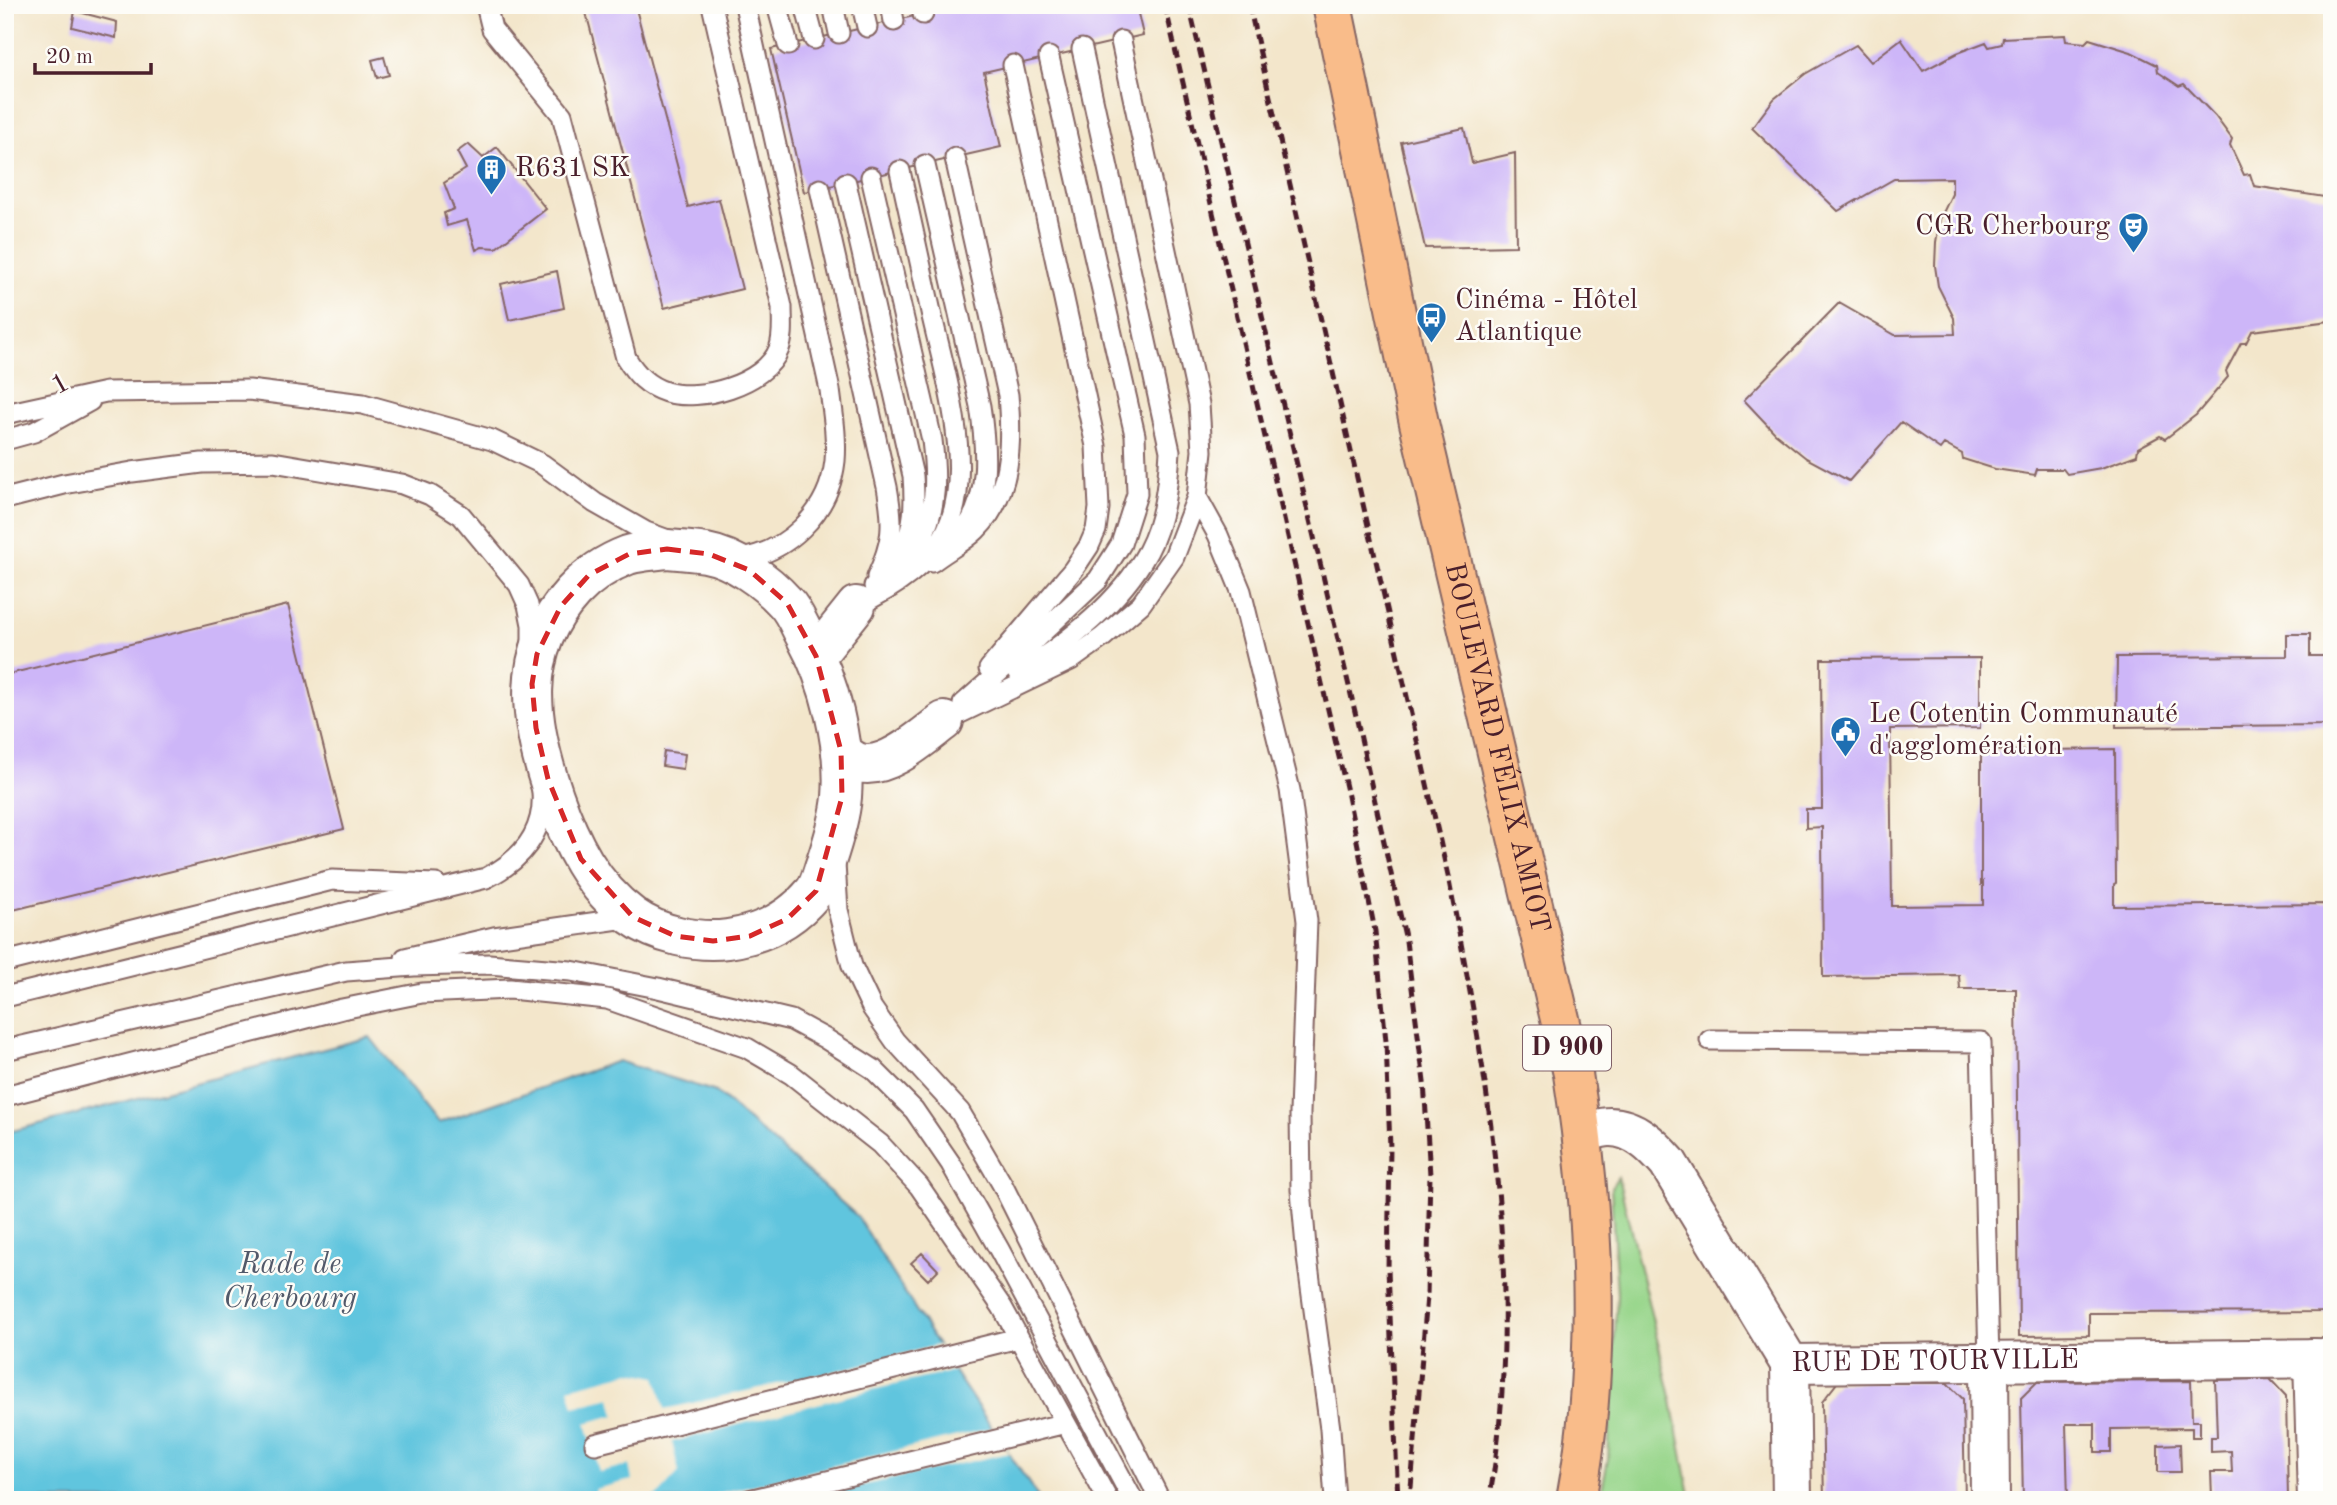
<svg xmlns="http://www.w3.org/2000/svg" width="2337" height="1505" font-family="'Old Standard TT',serif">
<rect width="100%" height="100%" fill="#fdfcf7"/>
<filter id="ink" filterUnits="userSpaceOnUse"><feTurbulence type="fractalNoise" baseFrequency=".0143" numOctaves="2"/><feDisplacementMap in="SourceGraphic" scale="14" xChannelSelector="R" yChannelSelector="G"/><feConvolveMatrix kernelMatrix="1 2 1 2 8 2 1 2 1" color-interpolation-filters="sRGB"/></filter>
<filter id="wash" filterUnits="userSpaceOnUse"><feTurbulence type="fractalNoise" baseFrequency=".00686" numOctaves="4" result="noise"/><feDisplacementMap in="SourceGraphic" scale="28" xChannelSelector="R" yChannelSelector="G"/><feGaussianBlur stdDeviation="1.57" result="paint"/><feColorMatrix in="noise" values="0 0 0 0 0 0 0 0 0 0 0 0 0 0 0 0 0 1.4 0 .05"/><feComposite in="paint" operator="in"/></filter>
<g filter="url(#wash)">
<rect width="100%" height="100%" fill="#f3e6cb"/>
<path fill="#97d58a" stroke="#707a5a" stroke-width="2" d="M1618,1177L1672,1401L1691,1500H1600L1608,1459L1617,1295L1611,1187Z"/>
<path fill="#60c5de" stroke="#557284" stroke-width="2" d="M370,1037L438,1123L618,1061L716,1092L857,1216L954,1371L1040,1500H5V1133Z"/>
<path fill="#f3e6cb" d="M938,1345L954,1371L859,1393L672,1442L679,1472L658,1495L640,1500H597L595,1489L632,1480L629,1465L599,1472L586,1423L615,1415L611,1398L574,1407L569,1388L631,1372L656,1377L665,1409L853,1367Z
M991,1428L1009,1453L797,1500H691Z"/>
<g id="blocks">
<path fill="#cdb6f8" d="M584,5H635L688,207L719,199L742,289L664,308Z
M962,5H1136L1143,35L984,72L1001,147L804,192L771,49Z
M75,11L117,22L116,38L72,27Z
M2065,35L2066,41L2085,43L2089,39L2131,52L2157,65L2158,72L2179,86L2184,84L2215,116L2232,139L2230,145L2244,175L2250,174L2254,186L2331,198L2329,321L2252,331L2246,343H2241L2226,371L2228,377L2196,415L2165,439L2160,436L2138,448L2137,455L2101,468L2067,474L2063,469H2037L2035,475L1995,469L1963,459L1962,454L1944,444L1940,449L1901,422L1849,481L1806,458L1775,433L1744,400L1839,303L1895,335L1955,334L1954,318L1938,286L1935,266L1936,242L1940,219L1952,194V178L1894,179L1838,211L1752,128L1774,99L1805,74L1856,45L1871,62L1901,39L1923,71L1957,53L1986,42L1989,47L2002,44L2003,38Z
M384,57L389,75L377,78L372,60Z
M1464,128L1472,163L1515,153L1516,246L1425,248L1401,142Z
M468,144L483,158L497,147L546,209L496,248L482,247L476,250L467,220L447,226L444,213L454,209L444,183L466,169L457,152Z
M557,271L564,308L509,320L501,284Z
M288,605L344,829L5,912V675Z
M2287,634H2310V656H2332V725L2116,727L2117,657L2287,656Z
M1980,658V728L1890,729L1892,906L1983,905V882L1981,884V751L2115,749L2116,883L2114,884V906L2332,904V1312L2089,1313V1335L2019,1336L2016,989H1960L1959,975L1823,977L1822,827L1806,828V809H1822L1821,659Z
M664,751L685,754L683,769L662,766Z
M922,1253L938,1270L928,1280L911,1263Z
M2270,1379L2286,1396L2288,1500H2209V1497H2212L2211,1472H2232L2231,1451L2211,1452V1437H2217L2215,1380Z
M2191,1381L2192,1421H2200V1437H2192V1428L2111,1429V1452H2095V1424H2066L2068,1500H2023L2021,1398L2037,1382Z
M1837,1383H1947L1963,1399L1965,1500H1824L1822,1402Z
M2180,1444L2181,1472H2158V1445Z"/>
</g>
</g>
<g filter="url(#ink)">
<use href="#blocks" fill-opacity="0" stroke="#856563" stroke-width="2"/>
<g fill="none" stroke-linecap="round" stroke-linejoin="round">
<defs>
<path id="lane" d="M486,5L492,29L562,115L626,358C636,374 647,386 666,392C699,402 765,385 779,349C784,336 782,321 782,307L712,5
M777,5L788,45
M805,5L814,39
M833,5L839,33
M862,5L867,27
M891,5L894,21
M922,5L923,14
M925,165L980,406C986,446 991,497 964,531
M871,177L932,440C936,473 938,510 920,540C910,558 888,572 874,586
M846,183L913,476C915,503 915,526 903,550
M820,189L887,487C894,526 893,541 877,577
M5,414L106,392L249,390L363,404L492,440L542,464L595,503L646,532L668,540
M5,440L34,432L90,401
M1197,497L1218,535L1241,591L1290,790L1307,921L1300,1113L1301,1190L1307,1258L1330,1429L1335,1500
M5,499L64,484L132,472L202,463L273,462L402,484L430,495L461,515L519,585L528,605L532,625V645
M735,560C786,554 829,514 835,461C837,437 833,414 830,390L745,5
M932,562C946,551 964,542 976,530C1012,495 1012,441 1008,395L955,158
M856,606C888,591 925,568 943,537C978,477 945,375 931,312C921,265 910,218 900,171
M989,669L1073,570L1089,546L1096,530L1099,508L1096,446L1013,65
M1019,673C1068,642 1120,603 1148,551C1164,521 1168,484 1170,451L1082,49
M963,704L1014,659L1098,580L1121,544L1137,494L1135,435L1049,57
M944,721L1071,660L1103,637L1141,604L1174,557L1197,497L1202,451L1199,404L1121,41
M835,864L838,910L852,966L872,1008L895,1041L960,1112L1002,1184L1160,1500
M405,958L494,937L633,917
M5,962L332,880L436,884
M5,997L486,878C520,861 545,833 542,792
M1710,1040L1981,1042L1989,1362
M5,1050L346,971L414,966L489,964L571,971L658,988L791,1020L826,1039L873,1069L914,1110L951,1164L1000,1251L1133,1500
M5,1096L342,1009L422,993L510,989L607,999L747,1048L791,1074L880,1144L919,1186L1002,1307L1108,1500
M595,1444L1018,1338
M749,1500L1066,1423"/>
<g id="street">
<path d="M667,549C680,550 693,551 706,553C734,558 766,581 785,602C794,611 799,625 805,636C830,681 846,745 842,797C840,819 833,841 826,862C822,872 820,885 813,893C791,920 762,934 728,939C697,943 658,935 632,916C592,887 570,842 554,796C529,724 517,653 573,592C588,576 607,563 628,555C640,551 654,551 667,549Z"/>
<path d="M816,656L856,606"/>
<path d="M841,751C847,756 853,761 860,763C887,770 924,736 944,721"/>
<path d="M1582,1133C1591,1131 1601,1127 1610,1127C1634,1127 1653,1146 1668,1163L1790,1364"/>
<path d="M2313,1358L2317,1500"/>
<path d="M1989,1362L1990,1500"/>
<path id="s1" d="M1790,1364L2332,1358"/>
<path d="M1790,1364L1792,1500"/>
</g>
<g id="primary">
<path id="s2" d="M1332,5L1419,423L1573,1074C1595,1216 1602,1358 1576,1500"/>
</g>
</defs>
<use href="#lane" stroke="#856563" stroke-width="23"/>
<use href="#street" stroke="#856563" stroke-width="42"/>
<use href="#primary" stroke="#856563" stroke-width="42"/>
<use href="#lane" stroke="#fff" stroke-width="19"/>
<use href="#street" stroke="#fff" stroke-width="38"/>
<use href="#primary" stroke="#f9bc8a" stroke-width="38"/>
<path stroke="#4a1f2b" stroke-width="5" stroke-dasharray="10 5" stroke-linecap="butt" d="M1165,5L1348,796L1375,931L1386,1041L1390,1148L1388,1269L1398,1500
M1189,5L1356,716L1406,941L1424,1082L1430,1175L1427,1296L1410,1500
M1249,5L1448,876C1480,1039 1511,1206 1503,1373C1501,1415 1497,1458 1489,1500"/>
</g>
</g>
<path fill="none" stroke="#d62828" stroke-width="5" stroke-dasharray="14 9" stroke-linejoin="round" d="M667,549L709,554L749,570L787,603L816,656L841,751L842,797L816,891L787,919L750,936L713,941L675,936L633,917L581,859L548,779L536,728L532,684L537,654L561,606L589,575L629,554Z"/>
<defs>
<symbol id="building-pin" viewBox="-11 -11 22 30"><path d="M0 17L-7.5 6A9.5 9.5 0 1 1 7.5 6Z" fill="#1f6fb2" stroke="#fdfcf7"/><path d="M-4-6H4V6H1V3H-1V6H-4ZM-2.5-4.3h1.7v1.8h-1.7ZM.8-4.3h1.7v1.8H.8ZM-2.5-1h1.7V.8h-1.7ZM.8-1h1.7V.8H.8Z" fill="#fff"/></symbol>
<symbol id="theatre-pin" viewBox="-11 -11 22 30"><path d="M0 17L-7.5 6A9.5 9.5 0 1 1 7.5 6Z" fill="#1f6fb2" stroke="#fdfcf7"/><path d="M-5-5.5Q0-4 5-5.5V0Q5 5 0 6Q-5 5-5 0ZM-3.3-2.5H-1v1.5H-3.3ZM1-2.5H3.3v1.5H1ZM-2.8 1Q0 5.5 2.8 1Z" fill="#fff"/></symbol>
<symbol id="bus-pin" viewBox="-11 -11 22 30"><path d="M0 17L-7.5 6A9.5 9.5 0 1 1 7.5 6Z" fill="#1f6fb2" stroke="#fdfcf7"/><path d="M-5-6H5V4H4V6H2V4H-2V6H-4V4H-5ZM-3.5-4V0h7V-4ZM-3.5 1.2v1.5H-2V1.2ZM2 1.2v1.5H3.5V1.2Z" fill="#fff"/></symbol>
<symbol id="civic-pin" viewBox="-11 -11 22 30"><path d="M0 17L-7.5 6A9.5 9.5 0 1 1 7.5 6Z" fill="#1f6fb2" stroke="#fdfcf7"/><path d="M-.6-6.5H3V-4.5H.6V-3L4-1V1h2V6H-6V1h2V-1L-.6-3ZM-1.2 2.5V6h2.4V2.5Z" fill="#fff"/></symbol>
</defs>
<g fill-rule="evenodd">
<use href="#building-pin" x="474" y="152" width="35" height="47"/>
<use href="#theatre-pin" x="2116" y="210" width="35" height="47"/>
<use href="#bus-pin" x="1414" y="300" width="35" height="47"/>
<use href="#civic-pin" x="1828" y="714" width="35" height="47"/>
</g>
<g text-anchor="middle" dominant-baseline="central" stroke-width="5" stroke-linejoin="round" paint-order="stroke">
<rect fill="#fdfcf7" stroke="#806168" stroke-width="2" x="1523" y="1025.5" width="88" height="45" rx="5"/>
<g font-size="26" font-weight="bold" fill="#4a1f2b">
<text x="1567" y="1048">D 900</text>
</g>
<g font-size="28" fill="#4a1f2b" stroke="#fdfcf7" text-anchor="start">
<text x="515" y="169">R631 SK</text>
<text x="2110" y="227" text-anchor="end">CGR Cherbourg</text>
<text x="1455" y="301">Cinéma - Hôtel<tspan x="1455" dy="32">Atlantique</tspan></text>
<text x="1869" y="715">Le Cotentin Communauté<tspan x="1869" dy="32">d'agglomération</tspan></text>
</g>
<g font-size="28" fill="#4a1f2b" stroke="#fdfcf7">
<text transform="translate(61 385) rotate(-29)">1</text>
<text stroke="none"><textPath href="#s2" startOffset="761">BOULEVARD FÉLIX AMIOT</textPath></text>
<text stroke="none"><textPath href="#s1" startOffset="145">RUE DE TOURVILLE</textPath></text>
</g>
<g font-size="30" font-style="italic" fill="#52596a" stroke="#fdfcf7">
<text x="290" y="1265">Rade de<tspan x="290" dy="34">Cherbourg</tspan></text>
</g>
</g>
<rect width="2337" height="1505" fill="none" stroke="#fdfcf7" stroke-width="28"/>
<path d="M35 63v10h116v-10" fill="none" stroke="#4a1f2b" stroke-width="3.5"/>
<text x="46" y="63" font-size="21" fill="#4a1f2b" stroke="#fdfcf7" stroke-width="5" paint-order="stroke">20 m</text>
</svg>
